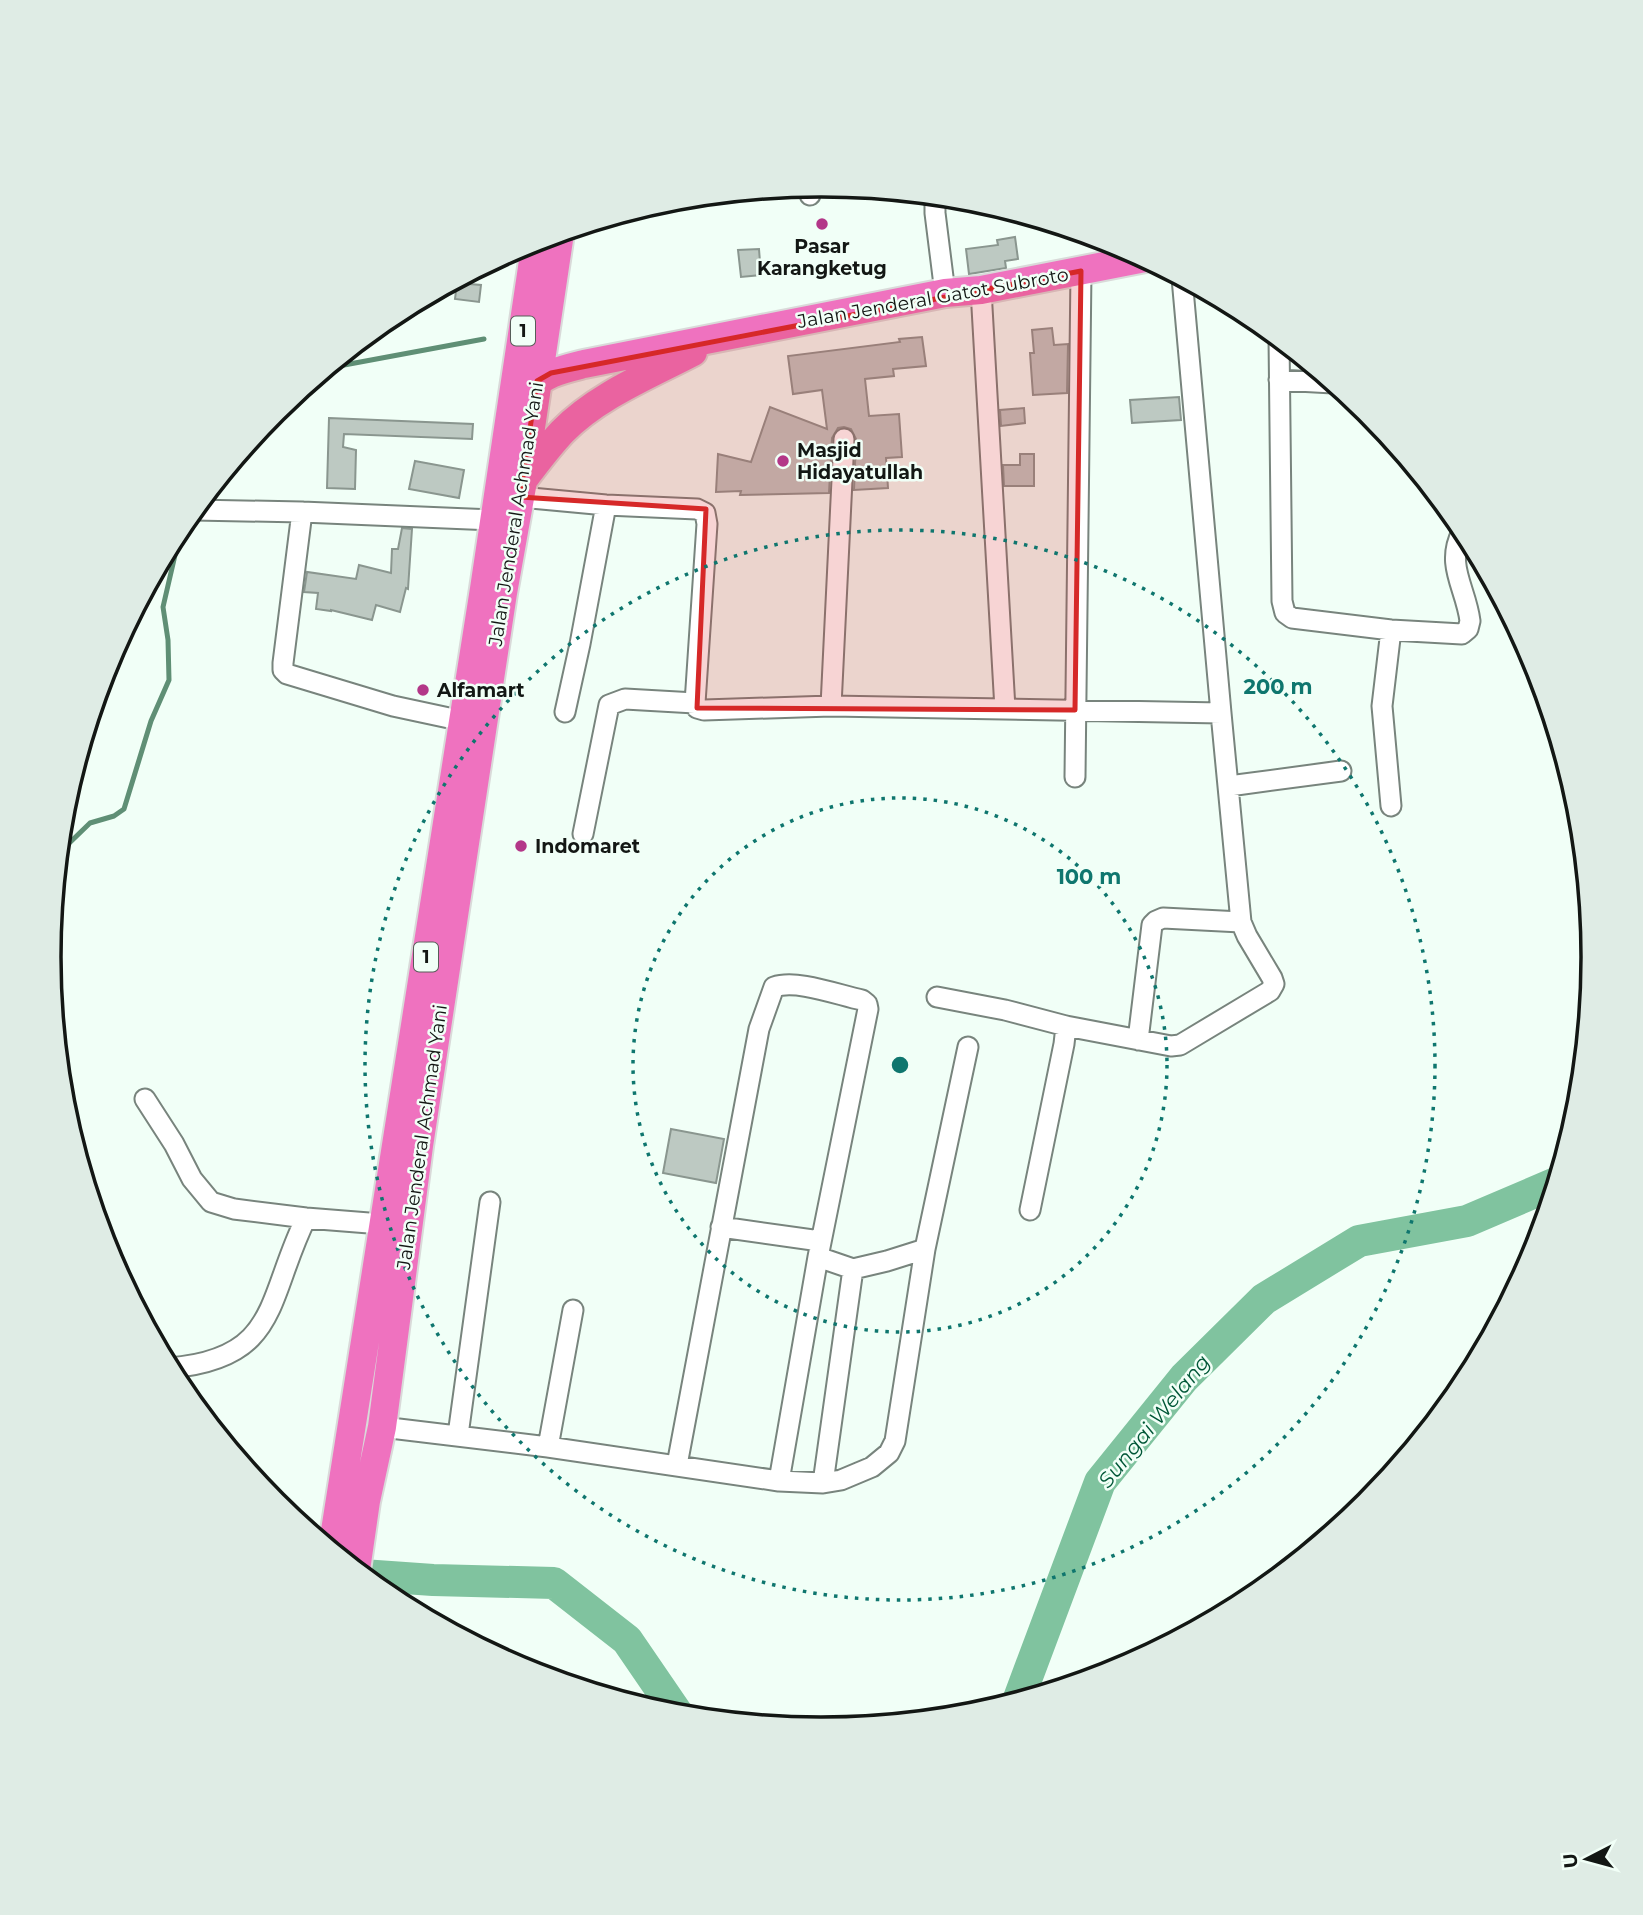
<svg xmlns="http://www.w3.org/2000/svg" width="1643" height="1915" font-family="Montserrat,sans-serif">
<rect width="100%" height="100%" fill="#f1fff7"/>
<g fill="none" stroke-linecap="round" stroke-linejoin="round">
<path stroke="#5f8f75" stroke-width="5" d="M328,368L484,339
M59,853L90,823L114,816L124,809L151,721L169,680L168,640L163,607L179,538V529"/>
<path stroke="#80c39f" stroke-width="32" d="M362,1575L433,1580L554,1583L627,1640L679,1716
M1018,1701L1100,1482L1184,1378L1264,1299L1359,1241L1467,1221L1556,1183"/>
</g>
<path fill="#bdc9c2" stroke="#8a968f" stroke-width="2" d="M1015,237L1018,259L1005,261L1006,268L969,274L966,249L998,245L997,240Z
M759,249L761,275L741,277L738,250Z
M457,283L481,285L479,302L455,299Z
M1052,328L1054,345L1068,344L1067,393L1033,395L1030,353H1034L1032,330Z
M922,337L926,366L893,369L894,376L865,379L869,416L899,414L902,457L886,458L888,488L854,490L856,439L851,429L844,427L838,428L832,438L829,493L740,495L741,491L716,492L718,454L751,462L770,407L827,429L822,390L793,394L788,356L900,342L899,339Z
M1179,397L1181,420L1132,423L1130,400Z
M1024,408L1025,423L1001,426L1000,410Z
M329,418L473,424L472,439L344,434L343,447L356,450L355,489L327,488Z
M1020,454H1034V486H1004L1003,465H1020Z
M415,461L464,470L459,498L409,489Z
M402,528L412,529L408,589L406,588L400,612L376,605L372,620L331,610V611L316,609L318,593L304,592L307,572L356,579L359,565L391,573L392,549H398Z
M671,1129L724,1139L716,1183L663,1173Z"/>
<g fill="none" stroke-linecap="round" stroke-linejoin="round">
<defs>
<path id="minor" d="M810,195L812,186
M935,196V213L945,293
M981,290L1005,709
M1279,338L1282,601L1285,613L1292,618L1391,630L1462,634L1468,629L1470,621C1466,588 1445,565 1462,532L1465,531
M1279,380L1333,383
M520,497L606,505L697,509L705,513L707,524L695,703L697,708L704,710L831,706L1221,713
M194,510L302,512L493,520
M302,512L283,663V670L287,674L393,706L463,721
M1391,630L1382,706L1391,806
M831,706L844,439
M565,712L580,644L606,505
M1075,777L1081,271
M1229,786L1341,771
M583,834L609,705L625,699L695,703
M937,997L1005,1010L1066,1026
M1138,1040L1152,925L1156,921L1163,918L1241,922
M145,1099L174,1144L192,1179L211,1202L234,1209L306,1218L394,1225
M1030,1210L1064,1044L1066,1026L1171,1046L1180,1045L1270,991L1274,984L1272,978L1247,936L1241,922L1221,713L1182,278
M721,1227L820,1241
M169,1368C280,1359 266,1299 306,1218
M382,1427L548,1447L779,1481L823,1483L841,1480L872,1467L889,1453L895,1441L925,1249L968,1047
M458,1435L490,1202
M548,1447L573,1310
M677,1465L759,1029L774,987C797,979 838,995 862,1000L867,1004L868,1009L818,1257L853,1269L887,1261L925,1249
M779,1481L818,1257
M823,1483L853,1269"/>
<path id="highway" d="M526,392C545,373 560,370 584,364L945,293L981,290L1145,258
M524,479C536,463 548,447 562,432C597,396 649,375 693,352
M332,1550L484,589L536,241
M356,1570L366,1501L382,1427L419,1146L503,593L523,481L560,233"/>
</defs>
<use href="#minor" stroke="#78847d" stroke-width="23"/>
<use href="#highway" stroke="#d9dad9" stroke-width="32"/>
<use href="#minor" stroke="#fff" stroke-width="19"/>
<use href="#highway" stroke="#ef72bf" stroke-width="28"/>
</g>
<path fill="#d62828" fill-opacity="0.2" stroke="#d62828" stroke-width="5" stroke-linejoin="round" d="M1081,271L1075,710L697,708L706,509L520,497L537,381L551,373Z"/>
<g fill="none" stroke="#0f766e" stroke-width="3.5" stroke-dasharray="3.5 7">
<circle cx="900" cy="1065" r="267"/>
<circle cx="900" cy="1065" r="535"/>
</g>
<g fill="#b33788" stroke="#f1fff7" stroke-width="2.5">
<circle cx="822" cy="224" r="7"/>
<circle cx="783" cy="461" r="7"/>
<circle cx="423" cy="690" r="7"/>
<circle cx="521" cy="846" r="7"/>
</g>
<g text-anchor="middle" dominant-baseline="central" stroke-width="5" stroke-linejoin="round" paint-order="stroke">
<g fill="#f1fff7" stroke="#565d58" stroke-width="2">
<rect x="511" y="316.5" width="24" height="29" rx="5"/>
<rect x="414" y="942.5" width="24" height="29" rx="5"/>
</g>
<g font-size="18" font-weight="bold" fill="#131714">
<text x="523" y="331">1</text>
<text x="426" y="957">1</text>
</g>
<g font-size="19" font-weight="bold" fill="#131714" stroke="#f1fff7" text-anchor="start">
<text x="822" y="246" text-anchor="middle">Pasar<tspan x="822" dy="22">Karangketug</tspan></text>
<text x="797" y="450">Masjid<tspan x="797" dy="22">Hidayatullah</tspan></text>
<text x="437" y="690">Alfamart</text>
<text x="535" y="846">Indomaret</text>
</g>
<g font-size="19" fill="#131714" stroke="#f1fff7">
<text transform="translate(933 298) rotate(-10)">Jalan Jenderal Gatot Subroto</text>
<text transform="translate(516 514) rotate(-81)">Jalan Jenderal Achmad Yani</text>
<text transform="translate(422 1137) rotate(-82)">Jalan Jenderal Achmad Yani</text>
</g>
<g font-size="21" font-style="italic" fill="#005737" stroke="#f1fff7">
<text transform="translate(1154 1421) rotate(-51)">Sungai Welang</text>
</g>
</g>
<path d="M0 0H1643V1915H0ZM61 957a760 760 0 1 1 1520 0a760 760 0 1 1-1520 0Z" fill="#dfece5" fill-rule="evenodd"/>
<path fill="none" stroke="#131714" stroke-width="3.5" d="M61 957a760 760 0 1 1 1520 0a760 760 0 1 1-1520 0Z"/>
<circle cx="900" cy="1065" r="10" fill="#0f766e" stroke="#f1fff7" stroke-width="3.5"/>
<g font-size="21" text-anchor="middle" font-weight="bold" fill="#0f766e" stroke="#f1fff7" stroke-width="5" stroke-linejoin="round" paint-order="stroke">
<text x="1278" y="694">200 m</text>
<text x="1089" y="884">100 m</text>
</g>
<g transform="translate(1587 1859) rotate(264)" stroke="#f1fff7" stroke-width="5" paint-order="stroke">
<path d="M0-5L12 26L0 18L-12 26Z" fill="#131714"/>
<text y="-10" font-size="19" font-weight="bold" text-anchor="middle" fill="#131714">U</text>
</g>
</svg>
